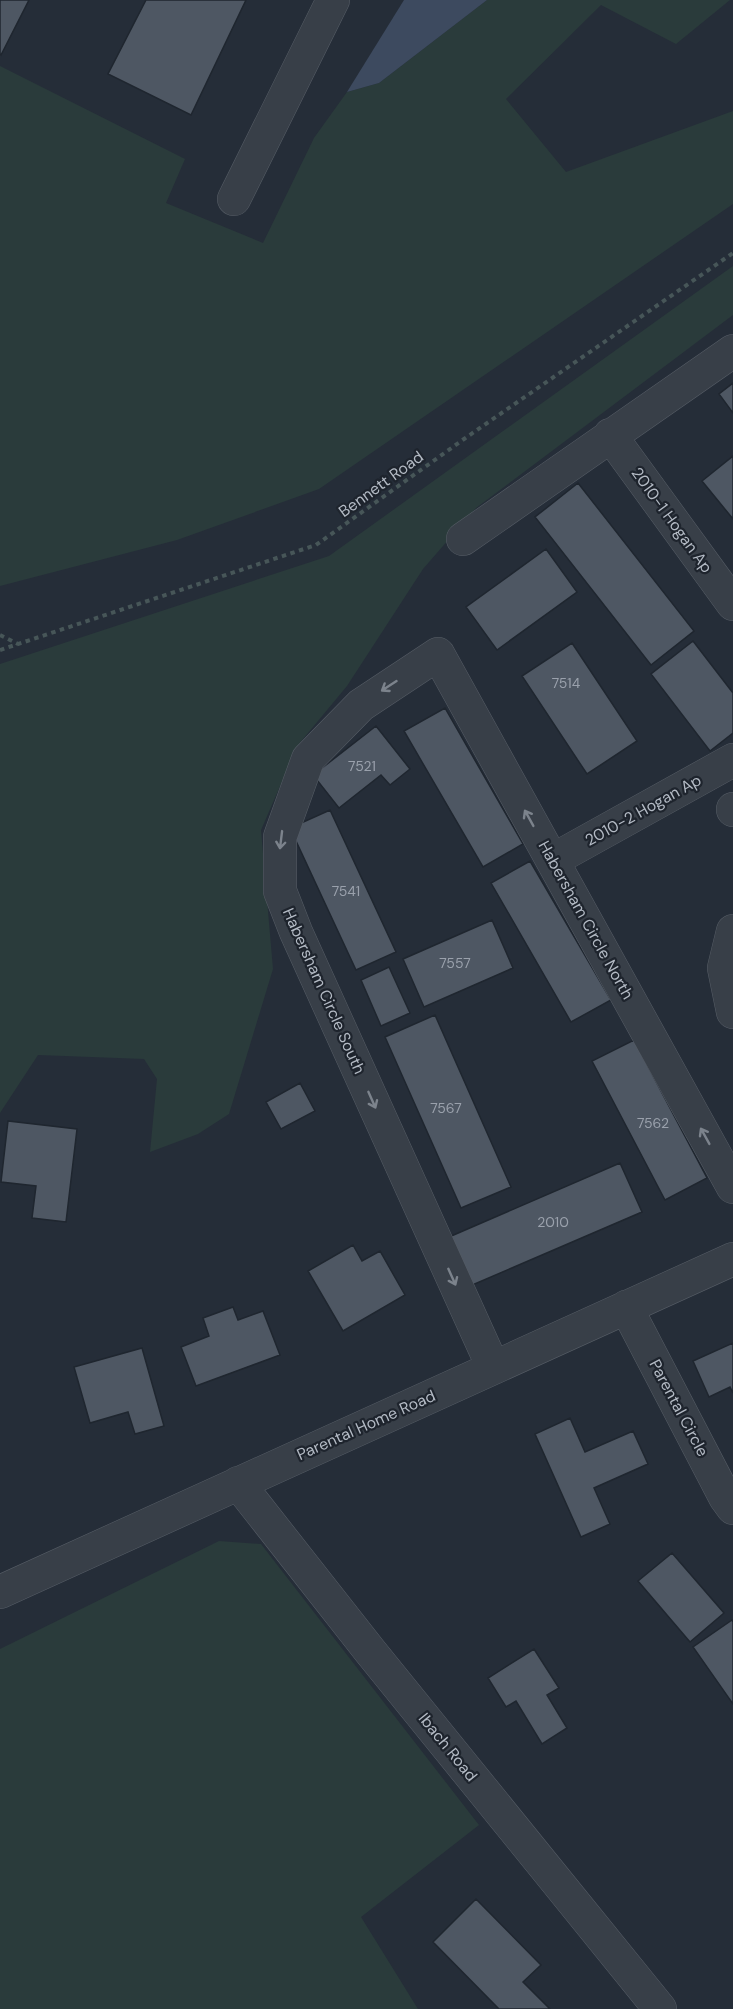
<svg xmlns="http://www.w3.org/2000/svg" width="733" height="2009" font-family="'DM Sans',sans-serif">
<rect width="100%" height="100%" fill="#252d38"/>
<path fill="#2a3b3b" d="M487,0H730L676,44L601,5L506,99L566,172L733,111V204L319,489L177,540L0,586V66L185,159L166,203L263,243L314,138L347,92L379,83Z
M733,266V315L476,508L423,569L347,686L298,745L261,830L273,969L229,1114L198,1134L150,1152L157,1079L144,1059L38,1055L0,1113V664L329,556Z
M219,1541L261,1544L479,1825L361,1917L418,2009H0V1649Z"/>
<path fill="#3d4a5f" d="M404,0H487L379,83L347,92Z"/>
<path fill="#4e5763" stroke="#1f262f" stroke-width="1.5" d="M0,0H29L1,55L0,54Z
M146,0H246L191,115L108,74Z
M733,383V413L719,394Z
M733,456V519L702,481Z
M578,483L694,631L651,665L535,517Z
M546,549L577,592L497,650L466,607Z
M693,641L733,693V733L710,751L651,674Z
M572,643L637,741L587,774L522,676Z
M445,708L523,844L483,867L404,731Z
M376,726L410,769L390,785L381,775L339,808L313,775Z
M330,810L396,952L356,970L290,828Z
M530,861L611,1000L571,1022L491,883Z
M492,920L513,968L424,1007L403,959Z
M389,967L410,1013L381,1026L361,980Z
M435,1015L511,1187L461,1208L385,1037Z
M634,1040L707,1178L665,1200L592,1061Z
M300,1083L315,1111L281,1129L266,1102Z
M8,1121L77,1129L66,1222L32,1218L36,1186L1,1182Z
M620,1163L642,1212L470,1286L449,1237Z
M353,1245L362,1261L380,1251L405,1295L343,1331L308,1271Z
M233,1307L238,1320L263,1311L280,1355L196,1386L181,1347L209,1336L203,1318Z
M733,1343V1393L730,1387L709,1397L693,1361Z
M142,1348L164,1426L135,1434L128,1412L90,1423L74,1367Z
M570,1418L585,1452L633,1431L648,1464L594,1488L610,1524L581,1537L535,1434Z
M672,1553L724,1613L690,1642L638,1581Z
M732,1620L733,1622V1704L693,1647Z
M534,1649L559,1688L547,1695L567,1728L542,1744L516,1701L506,1707L488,1678Z
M476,1899L541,1965L523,1982L550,2009H499L433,1942Z"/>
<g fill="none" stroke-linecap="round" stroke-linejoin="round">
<defs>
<path id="minor" d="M234,199L333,0
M610,435L733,604
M463,539L733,351
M733,809V810
M553,860L733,760
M733,931L724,968L733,1012
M626,1307L725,1497L733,1508
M493,1367L296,932L280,891V837L308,759L361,705L438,654L733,1187
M238,1483L370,1651L660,2009
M0,1592L733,1259"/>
</defs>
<use href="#minor" stroke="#565d66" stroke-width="34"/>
<path stroke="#475658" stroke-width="4" stroke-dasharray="4.5 4.5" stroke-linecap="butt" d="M0,635L18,644
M0,650L316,545L464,439L733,253"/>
<use href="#minor" stroke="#383f48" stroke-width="33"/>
</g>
<defs><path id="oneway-shaft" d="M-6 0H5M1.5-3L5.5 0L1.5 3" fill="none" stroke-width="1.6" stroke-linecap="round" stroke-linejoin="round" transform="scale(1.5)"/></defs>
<g stroke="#7c838c">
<use href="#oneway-shaft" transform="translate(389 686) rotate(147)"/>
<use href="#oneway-shaft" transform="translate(529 818) rotate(-119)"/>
<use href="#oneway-shaft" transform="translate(281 840) rotate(97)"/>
<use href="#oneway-shaft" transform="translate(372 1100) rotate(66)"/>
<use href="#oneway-shaft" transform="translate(705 1136) rotate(-119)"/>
<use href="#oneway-shaft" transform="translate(452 1277) rotate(66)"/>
</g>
<g text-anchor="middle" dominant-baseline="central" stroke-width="4.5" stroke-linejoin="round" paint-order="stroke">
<g font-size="14" fill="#9aa1ac">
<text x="566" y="683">7514</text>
<text x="362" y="766">7521</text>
<text x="346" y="891">7541</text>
<text x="455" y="963">7557</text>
<text x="446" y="1108">7567</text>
<text x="653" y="1123">7562</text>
<text x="553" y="1222">2010</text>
</g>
<g font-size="16" fill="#b3bac4" stroke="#1e242d">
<text transform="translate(381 484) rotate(-36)">Bennett Road</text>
<text transform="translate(672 520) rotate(54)">2010-1 Hogan Ap</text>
<text transform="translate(643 810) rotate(-29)">2010-2 Hogan Ap</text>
<text transform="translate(586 920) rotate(61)">Habersham Circle North</text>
<text transform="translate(324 991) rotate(66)">Habersham Circle South</text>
<text transform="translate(679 1408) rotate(62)">Parental Circle</text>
<text transform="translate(366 1425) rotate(-24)">Parental Home Road</text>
<text transform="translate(448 1747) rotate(51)">Ibach Road</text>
</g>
</g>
</svg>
